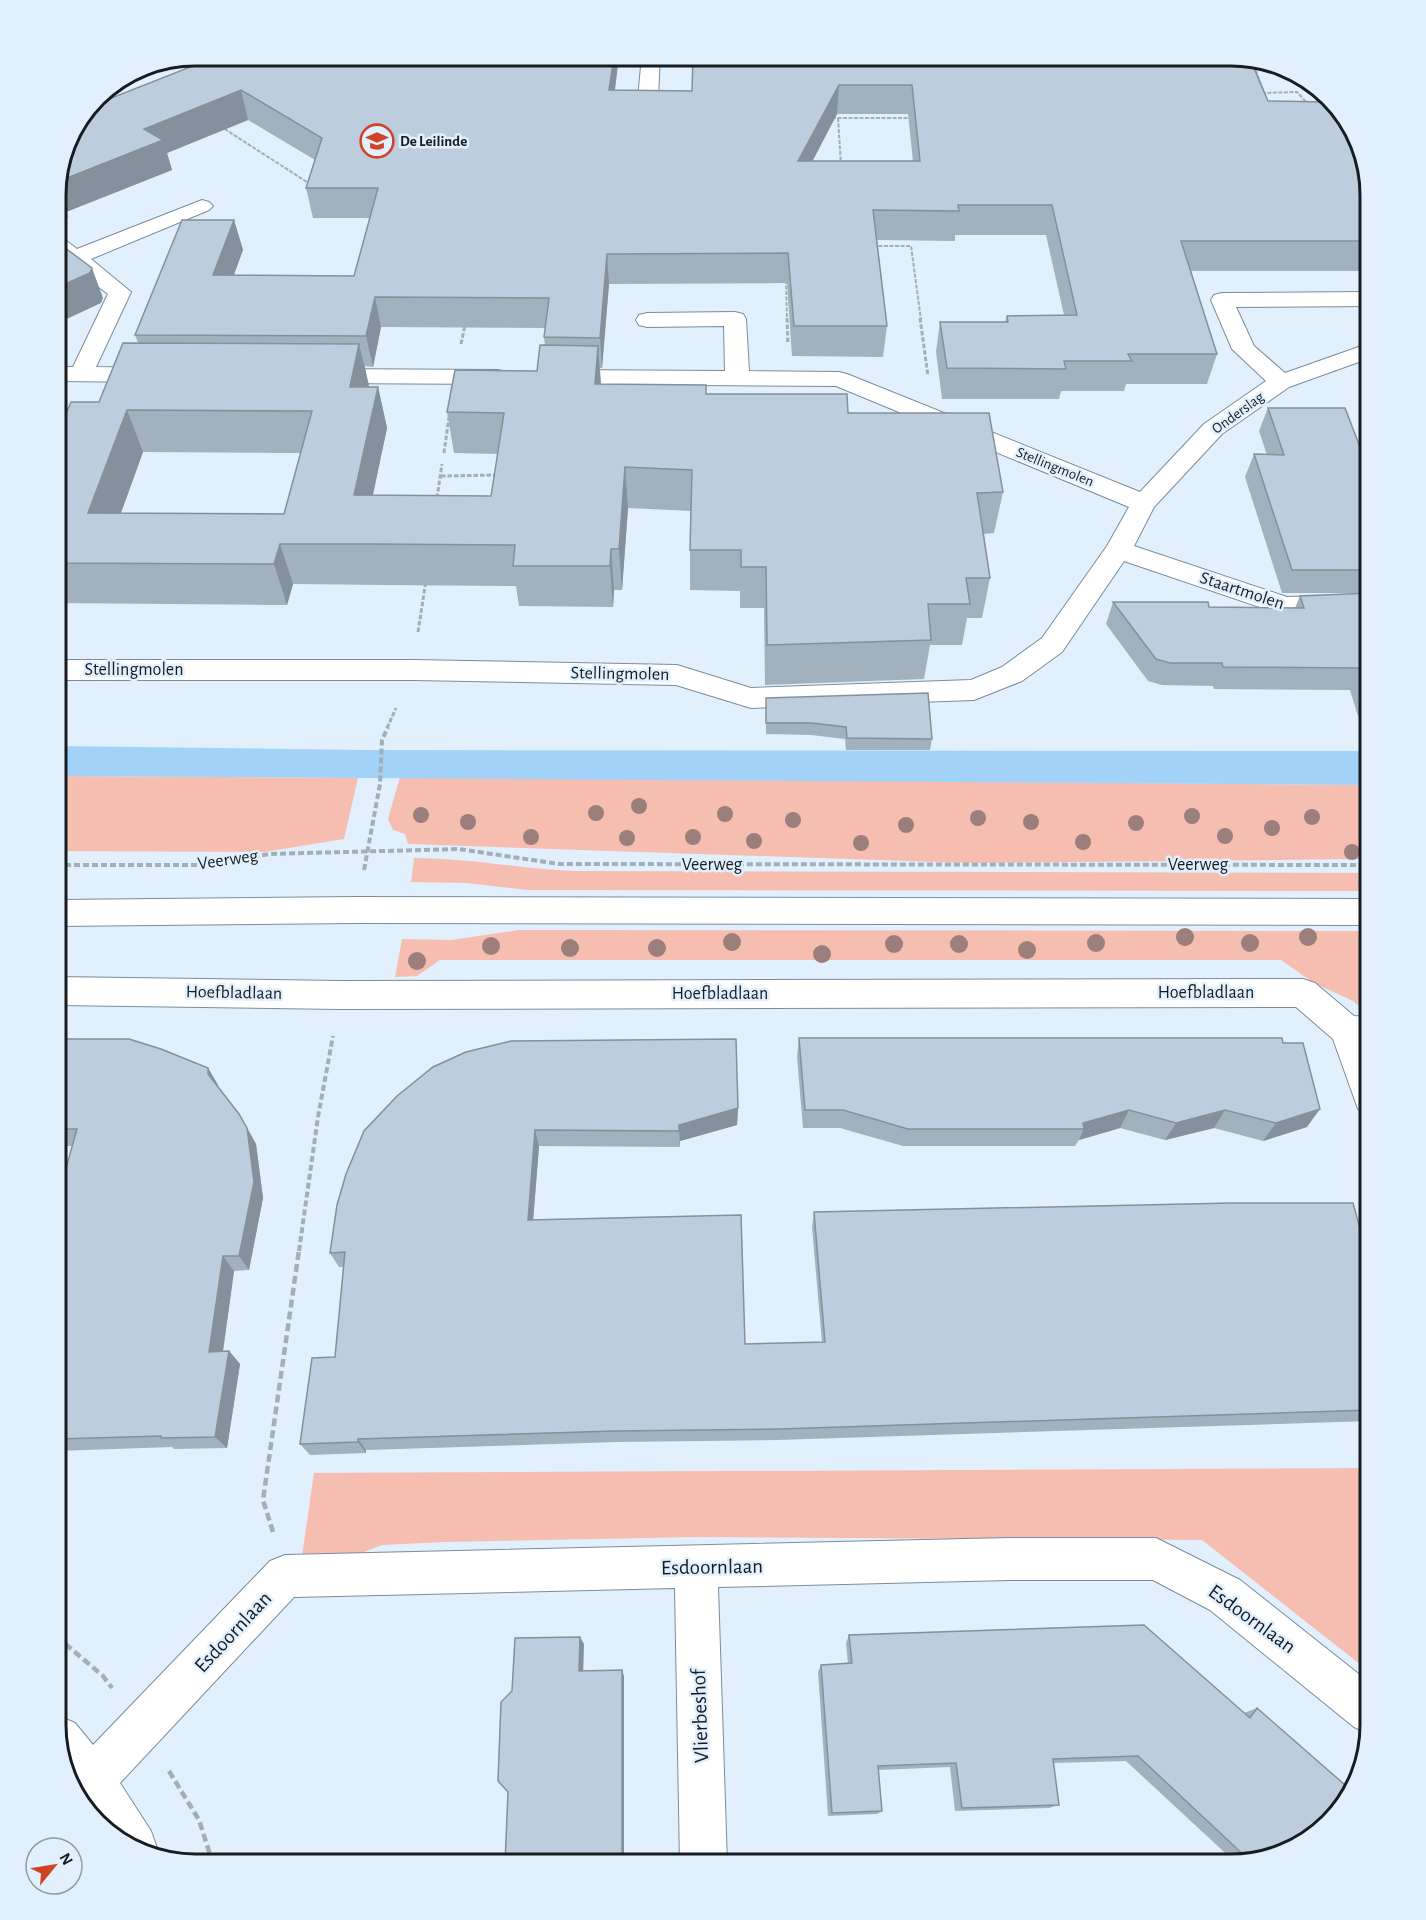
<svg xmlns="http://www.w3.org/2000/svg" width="1426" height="1920" font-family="'Alegreya Sans',sans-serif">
<rect width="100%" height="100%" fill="#e1f0fc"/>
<path fill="#f5beb0" d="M56,776L358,778L344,839L264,852L56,851Z
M400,777L1370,785V859L965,863L408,844L405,834L393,830L388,819Z
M414,858C468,858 520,869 574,871L1370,873V891L527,890L466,883L411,882Z
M519,930L1370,931V1009H1362L1353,1001L1314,983L1281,960H440L417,976L395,977L402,939L452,940Z
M1370,1468V1672L1202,1540L696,1537L443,1542L382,1545L299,1577L314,1473Z"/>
<path fill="#a2d2f7" d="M194,56L101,93L142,66Z
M56,746L364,750L1370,751V785L56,776Z"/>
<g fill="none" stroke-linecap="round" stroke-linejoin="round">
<defs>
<path id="minor" d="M642,56H660L658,98L655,102H641L638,98Z
M202,200L209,202L213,206L209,210L91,259L131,292L96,367L156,368L164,370L168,375L164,380L156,382L56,381V367H73L108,294L56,254V238L64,239L77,249Z
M1370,292V306L1236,307L1254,346L1285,373L1370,343V358L1289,387L1222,434L1154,507L1134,546L1287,597L1370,595V613L1286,616L1124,561L1062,652L1022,681L974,700L751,708L676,685L413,680H56V660H413L677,665L751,688L971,680L1002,667L1042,638L1107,546L1129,507L836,386L556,384L548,382L544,377L548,372L556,370L725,371L724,326L647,327L639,325L636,320L639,315L647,313L735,312L743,314L746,319L749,371L839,372L847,374L1140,492L1204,424L1266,381L1232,349L1211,300L1214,295L1222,293Z
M322,369L498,370L506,372L510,377L506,382L498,384L322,383L314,381L310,376L314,371Z
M1370,439V457L1361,455L1358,447L1361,441Z
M356,897L1370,899V925L356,923L56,926V900Z
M56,977L340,981L1303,979L1315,983L1354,1016L1370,1017V1113L1358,1109L1333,1039L1296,1007L340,1009L56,1005Z
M1009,1538H1156L1240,1580L1370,1683L1368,1733L1354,1727L1210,1610L1153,1580H1009L718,1587L727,1864H680L675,1588L294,1597L120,1783L151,1831L157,1848L155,1855L125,1846L74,1795L55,1725L56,1718L59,1716L75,1723L93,1745L270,1561L285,1555Z"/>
</defs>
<use href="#minor" stroke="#7b8d9a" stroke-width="2"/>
<path stroke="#a2afb8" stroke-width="2" stroke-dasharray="4 1.5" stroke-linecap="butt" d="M1252,60L1264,93L1297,92L1307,103
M832,118H912
M838,118L841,165
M220,126L310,184
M873,246H911L921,320
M786,280L787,320"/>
<path stroke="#a2afb8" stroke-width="3" stroke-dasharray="4.5 2" stroke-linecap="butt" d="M787,318L788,344
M920,318L928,376
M461,344L465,325
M444,453L449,417
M441,476L497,475
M437,498L442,464
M418,632L426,580
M387,728L396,708"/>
<path stroke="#a2afb8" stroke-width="4" stroke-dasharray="6 3" stroke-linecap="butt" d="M56,865H205L270,854L459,849L559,864L1370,865
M364,870L380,784L382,740L388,727
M299,1251L318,1117L333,1036"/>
<path stroke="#a2afb8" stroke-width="4.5" stroke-dasharray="8 4" stroke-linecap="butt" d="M273,1532L263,1500L299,1250
M56,1636L103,1676L112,1688
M169,1771L199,1820L213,1864"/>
<use href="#minor" fill="#fff" fill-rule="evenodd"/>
</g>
<g fill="#9c7e7b">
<circle cx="639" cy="806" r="8"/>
<circle cx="596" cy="813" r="8"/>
<circle cx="725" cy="814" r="8"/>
<circle cx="421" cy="815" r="8"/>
<circle cx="1192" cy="816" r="8"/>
<circle cx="1312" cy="817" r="8"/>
<circle cx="978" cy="818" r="8"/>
<circle cx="793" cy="820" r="8"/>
<circle cx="468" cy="822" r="8"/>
<circle cx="1031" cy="822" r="8"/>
<circle cx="1136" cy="823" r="8"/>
<circle cx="906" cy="825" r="8"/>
<circle cx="1272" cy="828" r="8"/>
<circle cx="1225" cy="836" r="8"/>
<circle cx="531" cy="837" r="8"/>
<circle cx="693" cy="837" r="8"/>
<circle cx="627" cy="838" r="8"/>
<circle cx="754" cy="841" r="8"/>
<circle cx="1083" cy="842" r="8"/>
<circle cx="861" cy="843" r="8"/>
<circle cx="1352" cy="852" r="8"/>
<circle cx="1185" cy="937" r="9"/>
<circle cx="1308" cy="937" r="9"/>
<circle cx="732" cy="942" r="9"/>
<circle cx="1096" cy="943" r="9"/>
<circle cx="1250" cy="943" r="9"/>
<circle cx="894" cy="944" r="9"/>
<circle cx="959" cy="944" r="9"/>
<circle cx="491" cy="946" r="9"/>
<circle cx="570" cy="948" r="9"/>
<circle cx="657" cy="948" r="9"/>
<circle cx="1027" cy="950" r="9"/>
<circle cx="822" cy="954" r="9"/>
<circle cx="417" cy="961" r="9"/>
</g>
<path fill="#a2b1be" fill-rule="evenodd" d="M218,56H619L615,90L692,91L693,56L1268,101L1371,195V271H1191L1217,354L1207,384H1126L1124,391H1061L1059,399H942L936,352L940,322H1005L1007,316L1064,315L1046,235H955V241L877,240L887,326L883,357L792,356L787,283L609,284L602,368H600L601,384L706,394L848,413L1003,492L994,533L984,534L990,578L982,618H967L962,645H930L924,679L765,685L764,608H740V591L690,590V550L691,511L628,508L622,590H614L613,607L519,606L516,586L386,585L293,584L287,605L56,603V437L99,402L138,343L135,335L234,220L243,250L233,275L354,276L370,218H313L306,188L315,160L248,120L167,153L172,170L66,212L68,217L56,222ZM837,114H908L913,161H812ZM381,327L545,328L544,337L545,345L537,371L447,412L454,453L498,454L491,496L373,495L387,428L378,387H368L365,366L373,367ZM143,452L301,453L284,514L121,513Z
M1268,408L1371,476V716H1358L1350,690L1214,689L1213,686L1162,685L1148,681L1106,624L1113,602L1209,607L1295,608L1300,596L1365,593H1282L1245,477L1254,454L1267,455L1259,431Z
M766,698L932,739L930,750H846L845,739L811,735L766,734Z
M799,1038H1282L1307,1127L1263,1141L1214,1128L1165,1140L1120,1128L1079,1140L1075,1146H903L840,1128H803L797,1057Z
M56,1039L208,1068L218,1085V1087L249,1131L256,1144L263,1198L249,1270L234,1271L223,1351H229L240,1364L227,1448L174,1449L172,1447L56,1451V1204L73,1146H56Z
M738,1108L737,1125L680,1141V1147L539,1146L533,1220L745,1344L822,1342L812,1227L814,1212L1370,1235V1421L777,1440L617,1442L366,1450V1453L310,1455L300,1444L335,1357L344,1267H339L330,1253L364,1131Z
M849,1635L1244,1713L1257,1708L1301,1846L1236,1863L1126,1761L1053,1763L1059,1805L1049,1808L955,1811L950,1767L878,1770L882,1811L877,1814L828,1816L818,1672L821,1665L848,1664L846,1643Z"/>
<path fill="#84909b" d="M614,56H619L611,119L609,90Z
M839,85L837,114L797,191L798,161Z
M241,90L248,120L167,153L172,170L66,212L68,217L56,222V186L57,182L144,129Z
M234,220L243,250L223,305L213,275Z
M607,254L609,284L602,368L600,338Z
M92,268L103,298L101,303L56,324V288Z
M375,297L381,327L373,367L366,336Z
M359,344L369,385L360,428L350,387Z
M598,346L601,387L595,384Z
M378,387L387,428L364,536L354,495Z
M127,410L143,452L106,554L88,513Z
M625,467L628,508L622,590L619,549Z
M280,544L293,584L287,605L274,564Z
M611,549L614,590L613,607L610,566Z
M208,1068L218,1085V1091L208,1074Z
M738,1108L737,1125L680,1141V1147L679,1125Z
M1320,1109L1307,1127L1263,1141L1276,1123Z
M1129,1110L1120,1128L1079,1140L1084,1129L1083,1123Z
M1225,1110L1214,1128L1165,1140L1176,1123Z
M239,1114L256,1144L263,1198L249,1270L239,1256Z
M535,1130L539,1146L532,1235L528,1220Z
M223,1256L234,1271L221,1365L209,1352Z
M229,1351L240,1364L227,1448L215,1437Z
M358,1439L366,1450V1453L358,1442Z
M580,1637L584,1644L583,1678L579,1671Z
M622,1670L624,1676V1864H622Z"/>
<path fill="#bccedd" stroke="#84909b" stroke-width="1.5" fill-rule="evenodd" d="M218,56H614L609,90L692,91L693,56H1239L1250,59L1268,101L1328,102L1336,110L1353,145H1357L1371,195V241H1181L1217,354H1128L1132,361H1064L1066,369L947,368L940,322H1008L1007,316L1077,315L1052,205H958L959,211L873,210L887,326H794L788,253L607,254L600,338L544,337L549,298L375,297L366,336L135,335L182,220H234L213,275L354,276L378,188H306L322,138L241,90L144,129L163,140L57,182L70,133L91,106ZM839,85H912L920,161H798Z
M56,241L92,268L90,273L56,288Z
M123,343L359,344L350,387H378L354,495L491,496L504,413L447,412L455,370L537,371L540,345L598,346L595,384L706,385V394H847L848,413H989L1003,492L977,493L990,578H966L970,604H928L931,640L767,645L766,567H741V550H690L692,470L625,467L619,549H611L610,566H513L515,545L376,544H280L274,564L56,563V437L71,402H99ZM127,410L312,411L284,514L88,513Z
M1268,408H1345L1371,476V570H1292L1254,454L1284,455Z
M1371,593V694L1361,668L1223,667L1222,663H1170L1156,659L1113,602H1208L1209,607L1304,608L1300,596Z
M928,693L932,739L847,738L846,727L812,723H766V698Z
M799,1038H1282L1283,1043H1303L1320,1109L1276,1123L1225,1110L1176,1123L1129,1110L1083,1123L1084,1129H908L843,1110H805Z
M56,1039H129L161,1049L208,1068V1074L239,1114L247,1128L254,1182L239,1256H223L209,1352L229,1351L215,1437L161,1438V1436L56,1439V1204L77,1129H56Z
M736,1039L738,1108L679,1125V1131L535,1130L528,1220L741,1215L745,1344L825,1342L814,1212L1232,1203H1353L1362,1236L1370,1235V1410L779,1429L615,1431L358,1439V1442L300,1444L312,1358L335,1357L345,1252L330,1253L337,1205L346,1174L364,1131L397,1096L433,1067L466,1052L511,1041Z
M1144,1625L1250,1718L1257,1708L1353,1792L1352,1794L1301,1846L1249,1860L1138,1756L1053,1759L1059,1805L962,1808L956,1763L878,1766L882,1811L832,1813L821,1665L852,1663L849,1635Z
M580,1637L579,1671L622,1670V1864H505L508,1792L498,1781L501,1702L512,1691L515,1638Z"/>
<defs>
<symbol id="school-ring" viewBox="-11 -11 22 22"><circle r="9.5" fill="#e1f0fc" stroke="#cf4426" stroke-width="1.5"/><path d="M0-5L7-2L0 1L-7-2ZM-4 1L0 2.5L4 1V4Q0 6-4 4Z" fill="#cf4426"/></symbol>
</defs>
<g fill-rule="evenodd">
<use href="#school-ring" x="358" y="122" width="38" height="38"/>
</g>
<g text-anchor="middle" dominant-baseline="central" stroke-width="5" stroke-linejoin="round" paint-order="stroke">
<g font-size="15" font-weight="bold" fill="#161d22" stroke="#e1f0fc" text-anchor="start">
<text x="400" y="141">De Leilinde</text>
</g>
<g font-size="15" fill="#161d22" stroke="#e1f0fc">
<text transform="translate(1238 413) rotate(-36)">Onderslag</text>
<text transform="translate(1055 467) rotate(22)">Stellingmolen</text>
</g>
<g font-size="18" fill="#161d22" stroke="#e1f0fc">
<text transform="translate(1242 591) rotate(18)">Staartmolen</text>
<text x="134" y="670">Stellingmolen</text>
<text transform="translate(620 674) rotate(1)">Stellingmolen</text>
<text transform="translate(228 860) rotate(-8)">Veerweg</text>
<text x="712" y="865">Veerweg</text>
<text x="1198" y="865">Veerweg</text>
<text transform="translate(234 993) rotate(1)">Hoefbladlaan</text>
<text x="1206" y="993">Hoefbladlaan</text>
<text x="720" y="994">Hoefbladlaan</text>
</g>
<g font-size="21" fill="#161d22" stroke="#e1f0fc">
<text transform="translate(712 1567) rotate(-1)">Esdoornlaan</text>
<text transform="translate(1252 1619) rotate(36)">Esdoornlaan</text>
<text transform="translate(233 1632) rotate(-47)">Esdoornlaan</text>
<text transform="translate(700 1716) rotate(-92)">Vlierbeshof</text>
</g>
</g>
<path d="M0 0H1426V1920H0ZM195 66H1231A129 129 0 0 1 1360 195V1725A129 129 0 0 1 1231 1854H195A129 129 0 0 1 66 1725V195A129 129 0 0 1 195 66Z" fill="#e1f0fc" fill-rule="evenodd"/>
<path fill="none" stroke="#161d22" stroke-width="3" d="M195 66H1231A129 129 0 0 1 1360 195V1725A129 129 0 0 1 1231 1854H195A129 129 0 0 1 66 1725V195A129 129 0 0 1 195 66Z"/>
<g transform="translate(54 1866) rotate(60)"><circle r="28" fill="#e1f0fc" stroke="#909ca5" stroke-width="1.5"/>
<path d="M0-4.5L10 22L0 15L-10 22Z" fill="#cf4426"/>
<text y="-9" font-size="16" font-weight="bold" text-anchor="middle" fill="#161d22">N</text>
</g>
</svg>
